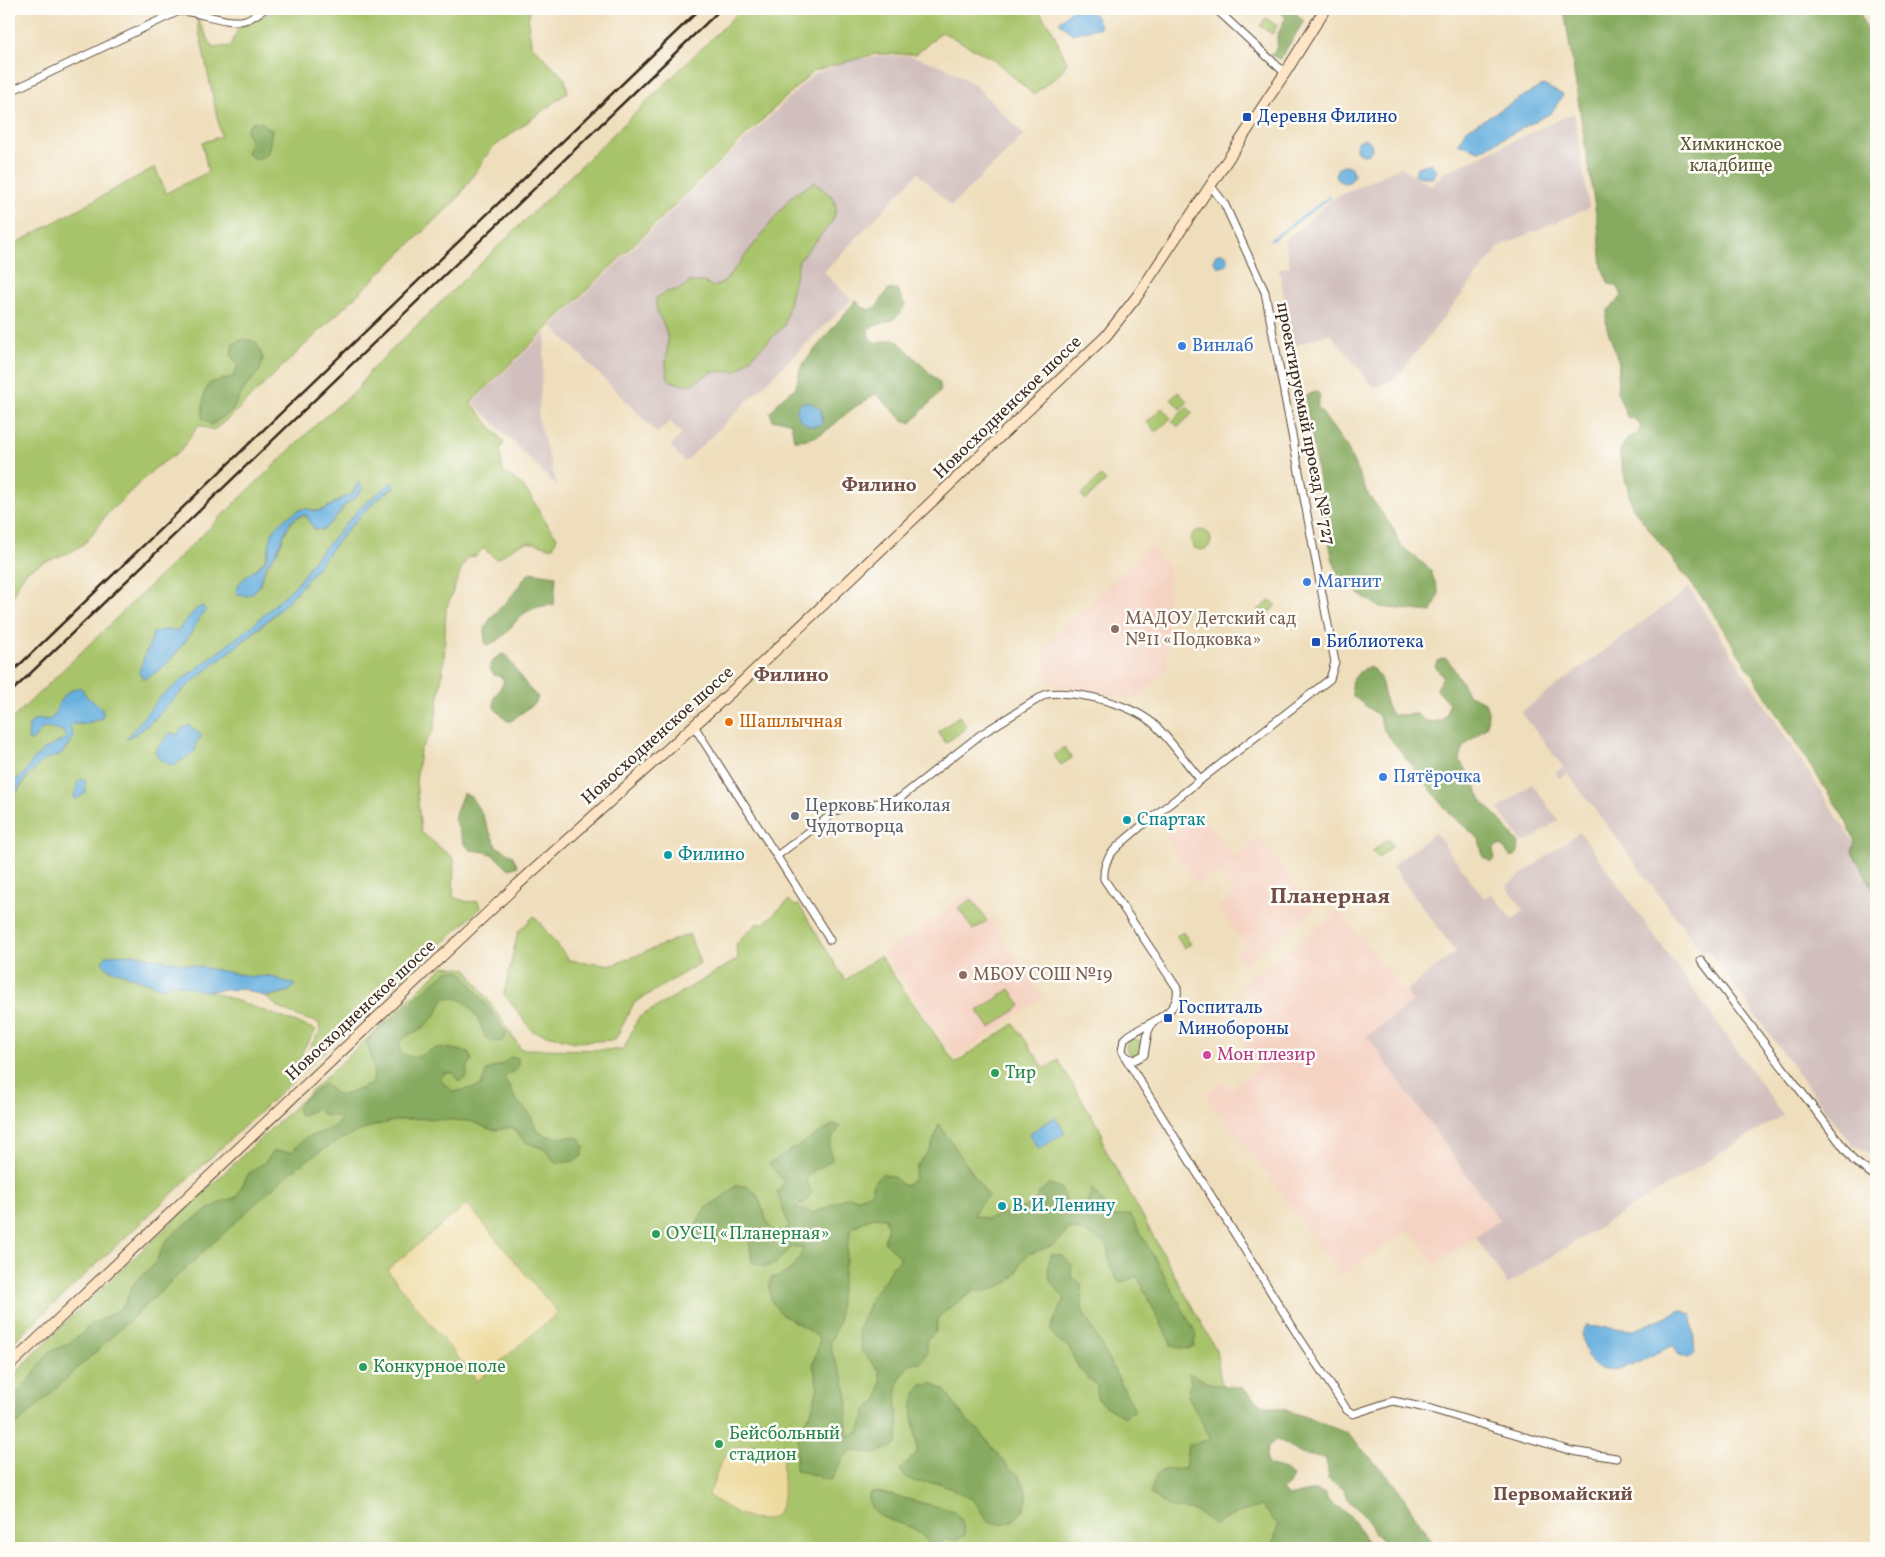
<svg xmlns="http://www.w3.org/2000/svg" width="1885" height="1557" font-family="Vollkorn,serif">
<rect width="100%" height="100%" fill="#fdfcf7"/>
<filter id="ink" filterUnits="userSpaceOnUse"><feTurbulence type="fractalNoise" baseFrequency=".02" numOctaves="2"/><feDisplacementMap in="SourceGraphic" scale="10" xChannelSelector="R" yChannelSelector="G"/><feConvolveMatrix kernelMatrix="1 2 1 2 8 2 1 2 1" color-interpolation-filters="sRGB"/></filter>
<filter id="wash" filterUnits="userSpaceOnUse"><feTurbulence type="fractalNoise" baseFrequency=".0096" numOctaves="4" result="noise"/><feDisplacementMap in="SourceGraphic" scale="20" xChannelSelector="R" yChannelSelector="G"/><feGaussianBlur stdDeviation="1.12" result="paint"/><feColorMatrix in="noise" values="0 0 0 0 0 0 0 0 0 0 0 0 0 0 0 0 0 1.4 0 .05"/><feComposite in="paint" operator="in"/></filter>
<g filter="url(#wash)">
<rect width="100%" height="100%" fill="#efdebc"/>
<path fill="#f5d2c2" d="M1151,546L1168,566L1167,670L1136,699L1057,686L1045,674V645Z
M1199,813L1233,857L1259,837L1315,910L1244,964L1236,953L1246,945L1217,907L1234,894L1217,872L1197,886L1166,838Z
M971,893L1043,997L956,1058L884,954Z
M1340,911L1413,1002L1367,1036L1499,1221L1435,1265L1411,1229L1339,1276L1283,1195L1205,1095L1223,1081L1230,1089L1260,1067L1233,1029L1259,1010L1241,984Z"/>
<path fill="#d1bfbd" d="M880,56H911L945,67L974,84L1024,135L951,206L918,173L824,272L851,300L685,462L670,446L682,434L670,421L657,433L552,326L814,74L852,60Z
M1574,113L1589,208L1500,246L1396,378L1374,387L1330,333L1293,346L1279,269L1290,266L1285,241L1332,199L1401,167L1431,186L1444,173Z
M546,332L538,419L557,486L473,402Z
M1689,588L1876,877V1156L1855,1146L1834,1122L1707,949L1702,952L1568,774L1559,778L1555,772L1563,767L1521,712Z
M1532,784L1558,820L1531,840L1523,843L1498,809Z
M1580,832L1783,1115L1532,1268L1508,1285L1476,1237L1499,1220L1367,1036L1413,1002L1405,992L1456,952L1392,866L1435,833L1484,898L1491,893L1512,920L1524,910L1506,886Z"/>
<path fill="#a8c46a" stroke="#727744" fill-rule="evenodd" d="M279,9H530L528,21L531,44L565,79L568,92L491,149L458,198L228,419L213,430L199,425L181,450L154,469L107,514L87,541L73,551L42,563L27,571L18,584L9,605V247L155,167L166,193L208,172L202,143L221,136L196,16L213,48L231,46L238,28ZM231,355L260,370L244,389L232,411L211,425L222,379L233,377L238,366Z
M742,9H1037L1051,28L1067,62C1060,79 1046,82 1034,95L993,59L942,32L916,54H875L813,71L471,402L504,443L500,450L503,473C535,487 535,513 557,537L553,548C541,545 528,539 517,546C509,550 505,555 496,559L483,548L476,556L468,557L463,565L446,609L444,661L434,729L420,750L416,781L421,832L454,859L453,897L468,902L478,901L481,908L318,1057L309,1049L320,1031L319,1023C299,1017 281,1012 266,997L290,991L270,976L253,977L133,954L124,955L107,968L139,978L210,991L316,1030L301,1053L314,1061L9,1346V801C19,792 32,766 46,759C54,755 63,754 69,746C74,738 70,734 70,727L73,724H85L102,718L103,710L97,704L85,698L82,689L79,688L68,692L60,701L55,716L48,720L40,719L35,738L43,728L63,731L66,738L44,751L26,772L9,786V722L324,417L357,390L370,371ZM359,482L355,499L344,506L340,514L309,518L302,515C286,522 285,537 278,550C270,563 262,571 260,586L240,583L251,575L265,559L274,530L284,521L310,509C324,516 336,498 352,494ZM392,483L394,487C358,511 333,548 306,581C272,624 223,655 181,691C164,707 150,730 127,738L208,661L253,625L298,583L311,563L361,507ZM203,606C196,632 177,654 158,672L143,656L161,630H178L195,610ZM170,733L178,735L174,766L159,759L155,751Z
M1266,18L1277,26L1272,34L1260,26Z
M814,182L834,198L836,210L832,222L799,261L784,326L737,371L712,372L692,384H680L669,380C661,360 672,349 666,332C662,316 655,317 656,298L667,292L680,289L690,282H703L714,287L725,281L792,196Z
M1178,392L1188,402L1180,409L1171,399Z
M1187,407L1193,413L1178,427L1172,421Z
M1162,408L1171,418L1156,432L1147,422Z
M1101,476L1106,481L1086,500L1081,495Z
M1191 540a10 10 0 1 1 20 0a10 10 0 1 1-20 0Z
M1271,600L1276,606L1262,617L1257,611Z
M959,716L967,727L946,743L938,732Z
M1064,747L1072,758L1061,765L1053,755Z
M1388,839L1393,846L1378,858L1373,851Z
M972,899L987,921L973,930L958,908Z
M789,900L795,906L799,905L845,980L880,956L955,1063L1014,1024L1045,1069L1058,1060L1102,1133L1103,1145L1216,1350L1221,1382L1292,1548H9V1380L66,1322L444,966L467,969L521,1049L623,1050L638,1018L738,959L736,944L756,924H763Z
M534,916L569,960L613,965L689,934L700,963L634,1003L615,1040L575,1042L532,1031L504,994L518,932Z
M1183,932L1191,944L1184,948L1176,936Z
M1010,989L1021,1006L990,1028L978,1011Z
M1126 1047a8 8 0 1 1 16 0a8 8 0 1 1-16 0Z"/>
<path fill="#86aa5e" stroke="#606a3e" fill-rule="evenodd" d="M1276,9L1295,12L1304,21L1280,59L1271,55L1277,47V36L1286,17Z
M1564,9H1859L1876,60V893L1852,852L1855,842L1846,821L1707,604L1632,507L1619,453L1628,437L1637,435L1641,427L1636,420L1627,417L1617,391L1619,363L1607,328L1606,319L1608,310L1622,296L1618,287L1609,284L1602,268L1599,233Z
M253,121L262,123L272,130L268,154L257,160L247,154L250,142L246,129Z
M897,289L905,305C894,326 884,320 868,329L869,338L876,343L894,339L901,344L940,383V392L911,423L903,420L876,394C868,399 860,404 852,409C833,424 822,441 794,440L791,423L782,420L773,421L770,413L782,398L796,387L800,369L805,361L856,300L861,307L870,310L877,306L888,290ZM803,402L811,403L821,410L823,419Z
M244,339L256,342L263,358L260,370L244,389L232,411L211,425L202,418L204,393L210,383L233,377L238,366L231,355L233,344Z
M1316,391L1320,395L1317,406L1348,449L1366,491L1394,530L1400,545L1430,569L1439,593L1432,612L1380,607L1360,595L1341,581L1332,558L1305,397Z
M530,572L556,576L554,605C510,606 516,638 486,645C478,621 501,610 513,594C519,587 523,579 530,572Z
M502,654L506,655L527,686L538,697L536,702L511,721H507L494,708V698L504,682L502,677L494,675L490,668L494,659Z
M1445,658L1449,661L1469,695L1485,702L1488,712L1487,726L1463,747L1460,761L1471,777L1483,803L1493,812L1519,843L1518,852L1515,856H1510L1501,845L1496,846L1493,850L1495,859L1491,862L1483,857L1479,839L1450,814L1383,729L1379,716L1353,696L1351,682L1360,671L1369,667C1389,676 1379,702 1393,715L1417,714C1424,721 1431,724 1442,720L1447,713L1449,703L1436,689L1443,677L1435,666L1437,661Z
M463,793L471,797L481,812L496,846L512,855L518,866L510,869C501,865 499,858 491,854C485,851 477,851 470,850L464,843L454,818Z
M456,970L464,974L507,1034L502,1041L493,1042L485,1037C479,1017 468,994 444,998C439,1011 433,1020 422,1028C413,1034 406,1034 399,1044L401,1053C421,1064 422,1050 439,1048C447,1048 459,1050 468,1052L472,1060L467,1068V1077L459,1082L454,1073H444L440,1080L454,1092L481,1086L487,1070L503,1064L510,1057L518,1058V1067L504,1078L517,1101L530,1114L537,1131C558,1143 561,1134 580,1138L584,1147L582,1156L574,1161L556,1163L544,1149L525,1142L513,1128C506,1127 501,1130 494,1130C484,1129 476,1121 466,1121C445,1120 421,1117 401,1120C348,1128 307,1157 268,1192L9,1432V1403L34,1374L49,1352L65,1345L79,1336L91,1324L108,1316L123,1307L134,1283L154,1265L166,1241L180,1228L219,1203L236,1197L249,1173L264,1163L274,1151L292,1152C296,1148 300,1141 306,1138C320,1131 334,1133 341,1117L324,1115L317,1109L300,1116L297,1108L303,1100L324,1084L338,1095L347,1094L372,1084C377,1069 370,1057 367,1042L369,1038L447,971Z
M834,1124L840,1127C832,1138 825,1146 833,1159C822,1169 816,1166 806,1179L812,1193L805,1202L795,1208L814,1213L847,1197L859,1198L871,1193L874,1182L883,1173L895,1178L904,1186L914,1179L916,1167L931,1148L939,1124L988,1196L979,1205L974,1215L987,1219L1022,1208L1033,1204L1039,1193L1049,1184L1061,1188L1071,1211L1084,1212L1092,1189L1113,1217L1130,1214L1196,1333L1194,1346L1188,1349L1172,1346L1137,1276L1120,1283C1111,1271 1108,1264 1109,1249C1100,1236 1083,1230 1067,1229L1061,1239L1051,1246L1029,1254L1021,1262L1017,1273L1009,1282L986,1291H974L945,1311L937,1320L936,1332L926,1340L927,1351L922,1363H911C885,1391 903,1410 897,1444L876,1454L852,1450L843,1458L832,1479L821,1480L818,1476L795,1470L799,1434L811,1412L818,1388L813,1364L820,1339C800,1319 762,1317 771,1278C789,1275 799,1265 803,1247H792L775,1264L763,1267L752,1262L749,1238L739,1231C726,1232 717,1239 704,1240L696,1231C701,1200 716,1207 735,1186H747L757,1194L769,1227L780,1234L789,1226L777,1192L785,1182L769,1164ZM873,1217L885,1218L888,1229L884,1241L901,1259L891,1267L886,1278L871,1297L868,1308L858,1329L862,1352L879,1370L881,1381L878,1400L867,1409L859,1432L848,1436L846,1418L848,1406L844,1380L833,1355L830,1344L839,1321L840,1296L851,1228Z
M1051,1254L1063,1256L1072,1265L1071,1276L1081,1284L1082,1309L1135,1410L1124,1417L1105,1406L1097,1398V1386L1079,1369L1069,1347L1058,1341L1051,1331C1053,1318 1061,1310 1065,1298C1050,1284 1044,1274 1051,1254Z
M1188,1373L1213,1384L1242,1388L1262,1405L1290,1411L1347,1433L1395,1484L1436,1548H1391L1375,1534L1367,1518L1347,1499L1344,1490L1329,1479L1326,1459C1317,1455 1310,1457 1301,1454C1292,1449 1287,1442 1276,1440L1267,1447L1266,1455L1268,1465L1286,1470L1293,1476L1289,1484L1282,1490L1288,1496L1315,1490L1324,1493C1330,1507 1333,1503 1344,1511C1356,1520 1363,1536 1369,1548H1272L1278,1525L1262,1506L1238,1513L1215,1525L1195,1511L1171,1508L1150,1494C1158,1468 1158,1469 1185,1469L1188,1445L1211,1439L1188,1396L1191,1383Z
M934,1384L945,1391L968,1422L978,1429L1009,1468L1019,1476L1025,1486L1027,1500L1023,1511L1014,1520L1002,1524L988,1522L974,1500L940,1483L916,1482L905,1477L900,1470L917,1453C918,1429 904,1406 922,1385Z
M878,1492L955,1511L962,1521L965,1535L956,1540L943,1539L941,1548H933C928,1543 923,1535 917,1531C900,1519 866,1522 869,1494Z"/>
<path fill="#eeda9e" stroke="#94825e" d="M467,1204L558,1313L477,1381L387,1270Z
M749,1444C764,1446 771,1455 783,1458C781,1473 786,1490 781,1505C770,1539 724,1506 708,1495C722,1471 714,1451 749,1444Z"/>
<path fill="#68b0df" stroke="#526d7e" d="M1072,9L1092,10L1101,27L1072,34L1059,22Z
M1543,85L1563,95L1551,113L1479,151L1458,143L1466,130Z
M1356 147a8 8 0 1 1 16 0a8 8 0 1 1-16 0Z
M1431,163L1437,171L1432,178L1417,176L1415,173L1417,167Z
M1336 174a9 9 0 1 1 18 0a9 9 0 1 1-18 0Z
M1214 260a7 7 0 1 1 14 0a7 7 0 1 1-14 0Z
M803,402L811,403L821,410L822,424C811,431 796,421 797,408Z
M359,481L362,489C358,499 350,499 344,506C337,515 332,524 322,530L314,529L306,515C288,514 284,537 278,549C275,556 268,561 265,568C259,582 261,590 247,596L238,594L236,590C239,579 255,571 263,563C270,555 269,543 272,533C275,524 293,513 302,509C308,507 312,512 318,511C329,510 338,498 352,494Z
M392,482L394,487C358,511 333,548 306,581C271,624 222,655 181,692C163,708 149,729 126,739L160,697L253,625L298,583L311,563L361,507Z
M203,606L206,612L201,614C193,634 165,673 143,679L139,672C143,658 150,647 153,633L161,630H178L195,610Z
M79,687L82,689C88,704 100,699 103,714L102,718L85,724H73L70,727L74,738L60,755L44,760L26,778L9,801V786L26,772L32,761L44,750L66,738L63,731C58,730 47,727 43,728L32,741L28,740L29,725L36,719L48,720L54,716L60,701L68,692Z
M189,725L202,736L196,743L195,751L174,766L159,759L155,751L170,733L178,735L182,728Z
M85,779L86,792L76,800L74,797L78,781Z
M133,954L253,977L270,976L295,985L290,991L266,997L243,989L202,991L178,984H170L162,988L107,968L102,962L107,955Z
M1055,1117L1065,1133L1039,1149L1029,1134Z
M1681,1310L1692,1315L1695,1354L1687,1358L1678,1354L1675,1347L1672,1346C1654,1352 1609,1384 1592,1363C1586,1356 1584,1342 1581,1334L1585,1326L1634,1330Z"/>
<g fill="none" stroke-linecap="round" stroke-linejoin="round">
<path stroke="#68b0df" stroke-width="2.5" d="M1271,240L1330,197"/>
</g>
</g>
<g filter="url(#ink)">
<g fill="none" stroke-linecap="round" stroke-linejoin="round">
<defs>
<path id="street" d="M1216,9L1285,73
M9,92L179,11C199,11 227,25 245,20C252,18 259,12 265,9
M694,726L830,940
M778,855L839,809L892,801L900,798L980,735L1046,694C1077,690 1133,704 1156,726C1172,742 1186,763 1201,780
M1701,960L1854,1161L1876,1177
M1151,1025L1148,1032L1144,1055L1134,1060L1126,1057L1122,1051L1124,1039C1139,1025 1182,1017 1177,988L1104,879C1102,853 1123,843 1140,827L1330,679L1335,662L1265,292L1224,203L1210,185
M1125,1057L1297,1334L1347,1410L1353,1414L1393,1401L1431,1409L1572,1451L1616,1458"/>
<path id="secondary" d="M9,1366L516,886L740,684L1106,336L1138,295L1285,73L1325,9"/>
</defs>
<use href="#street" stroke="#564536" stroke-width="9"/>
<use href="#secondary" stroke="#564536" stroke-width="12"/>
<use href="#street" stroke="#fff" stroke-width="7"/>
<use href="#secondary" stroke="#fde5c5" stroke-width="10"/>
<path stroke="#3b2a1e" stroke-width="2.5" d="M9,675L700,9
M9,694L721,9"/>
</g>
</g>
<g fill="#1a4fb4" stroke="#fdfcf7" stroke-width="2">
<rect x="1242" y="112" width="10" height="10" rx="2.5"/>
<rect x="1311" y="637" width="10" height="10" rx="2.5"/>
<rect x="1163" y="1013" width="10" height="10" rx="2.5"/>
</g>
<g fill="#3f7fe0" stroke="#fdfcf7" stroke-width="2">
<circle cx="1182" cy="346" r="5"/>
<circle cx="1307" cy="582" r="5"/>
<circle cx="1383" cy="777" r="5"/>
</g>
<g fill="#8d6e63" stroke="#fdfcf7" stroke-width="2">
<circle cx="1115" cy="629" r="5"/>
<circle cx="963" cy="975" r="5"/>
</g>
<circle fill="#e8710a" stroke="#fdfcf7" stroke-width="2" cx="729" cy="722" r="5"/>
<circle fill="#6b7280" stroke="#fdfcf7" stroke-width="2" cx="795" cy="816" r="5"/>
<g fill="#0f9aa8" stroke="#fdfcf7" stroke-width="2">
<circle cx="1127" cy="820" r="5"/>
<circle cx="668" cy="855" r="5"/>
<circle cx="1002" cy="1206" r="5"/>
</g>
<circle fill="#d1479c" stroke="#fdfcf7" stroke-width="2" cx="1207" cy="1055" r="5"/>
<g fill="#2e9e5b" stroke="#fdfcf7" stroke-width="2">
<circle cx="995" cy="1073" r="5"/>
<circle cx="656" cy="1234" r="5"/>
<circle cx="363" cy="1367" r="5"/>
<circle cx="719" cy="1444" r="5"/>
</g>
<g text-anchor="middle" dominant-baseline="central" stroke-width="5" stroke-linejoin="round" paint-order="stroke">
<g font-size="18" fill="#164399" stroke="#fdfcf7" text-anchor="start">
<text x="1257" y="117">Деревня Филино</text>
<text x="1326" y="642">Библиотека</text>
<text x="1178" y="1008">Госпиталь<tspan x="1178" dy="21">Минобороны</tspan></text>
</g>
<g font-size="18" fill="#5c5835" stroke="#fdfcf7">
<text x="1731" y="145">Химкинское<tspan x="1731" dy="21">кладбище</tspan></text>
</g>
<g font-size="18" fill="#366cbe" stroke="#fdfcf7" text-anchor="start">
<text x="1192" y="346">Винлаб</text>
<text x="1317" y="582">Магнит</text>
<text x="1393" y="777">Пятёрочка</text>
</g>
<g font-size="18" fill="#3b2a1e" stroke="#fdfcf7">
<text transform="translate(1008 408) rotate(-44)">Новосходненское шоссе</text>
<text transform="translate(1305 424) rotate(79)">проектируемый проезд № 727</text>
<text transform="translate(658 736) rotate(-42)">Новосходненское шоссе</text>
<text transform="translate(361 1011) rotate(-43)">Новосходненское шоссе</text>
</g>
<g font-size="18" fill="#785e54" stroke="#fdfcf7" text-anchor="start">
<text x="1125" y="619">МАДОУ Детский сад<tspan x="1125" dy="21">№11 «Подковка»</tspan></text>
<text x="973" y="975">МБОУ СОШ №19</text>
</g>
<g font-size="18" fill="#c56008" stroke="#fdfcf7" text-anchor="start">
<text x="739" y="722">Шашлычная</text>
</g>
<g font-size="18" fill="#5b616d" stroke="#fdfcf7" text-anchor="start">
<text x="805" y="806">Церковь Николая<tspan x="805" dy="21">Чудотворца</tspan></text>
</g>
<g font-size="18" fill="#0d838f" stroke="#fdfcf7" text-anchor="start">
<text x="1137" y="820">Спартак</text>
<text x="678" y="855">Филино</text>
<text x="1012" y="1206">В. И. Ленину</text>
</g>
<g font-size="18" fill="#b23c85" stroke="#fdfcf7" text-anchor="start">
<text x="1217" y="1055">Мон плезир</text>
</g>
<g font-size="18" fill="#27864d" stroke="#fdfcf7" text-anchor="start">
<text x="1005" y="1073">Тир</text>
<text x="666" y="1234">ОУСЦ «Планерная»</text>
<text x="373" y="1367">Конкурное поле</text>
<text x="729" y="1434">Бейсбольный<tspan x="729" dy="21">стадион</tspan></text>
</g>
<g font-size="19" font-weight="bold" fill="#714e46" stroke="#fdfcf7">
<text x="879" y="486">Филино</text>
<text x="791" y="676">Филино</text>
<text x="1563" y="1495">Первомайский</text>
</g>
<g font-size="22" font-weight="bold" fill="#714e46" stroke="#fdfcf7">
<text x="1330" y="897">Планерная</text>
</g>
</g>
<rect width="1885" height="1557" fill="none" stroke="#fdfcf7" stroke-width="30"/>
</svg>
